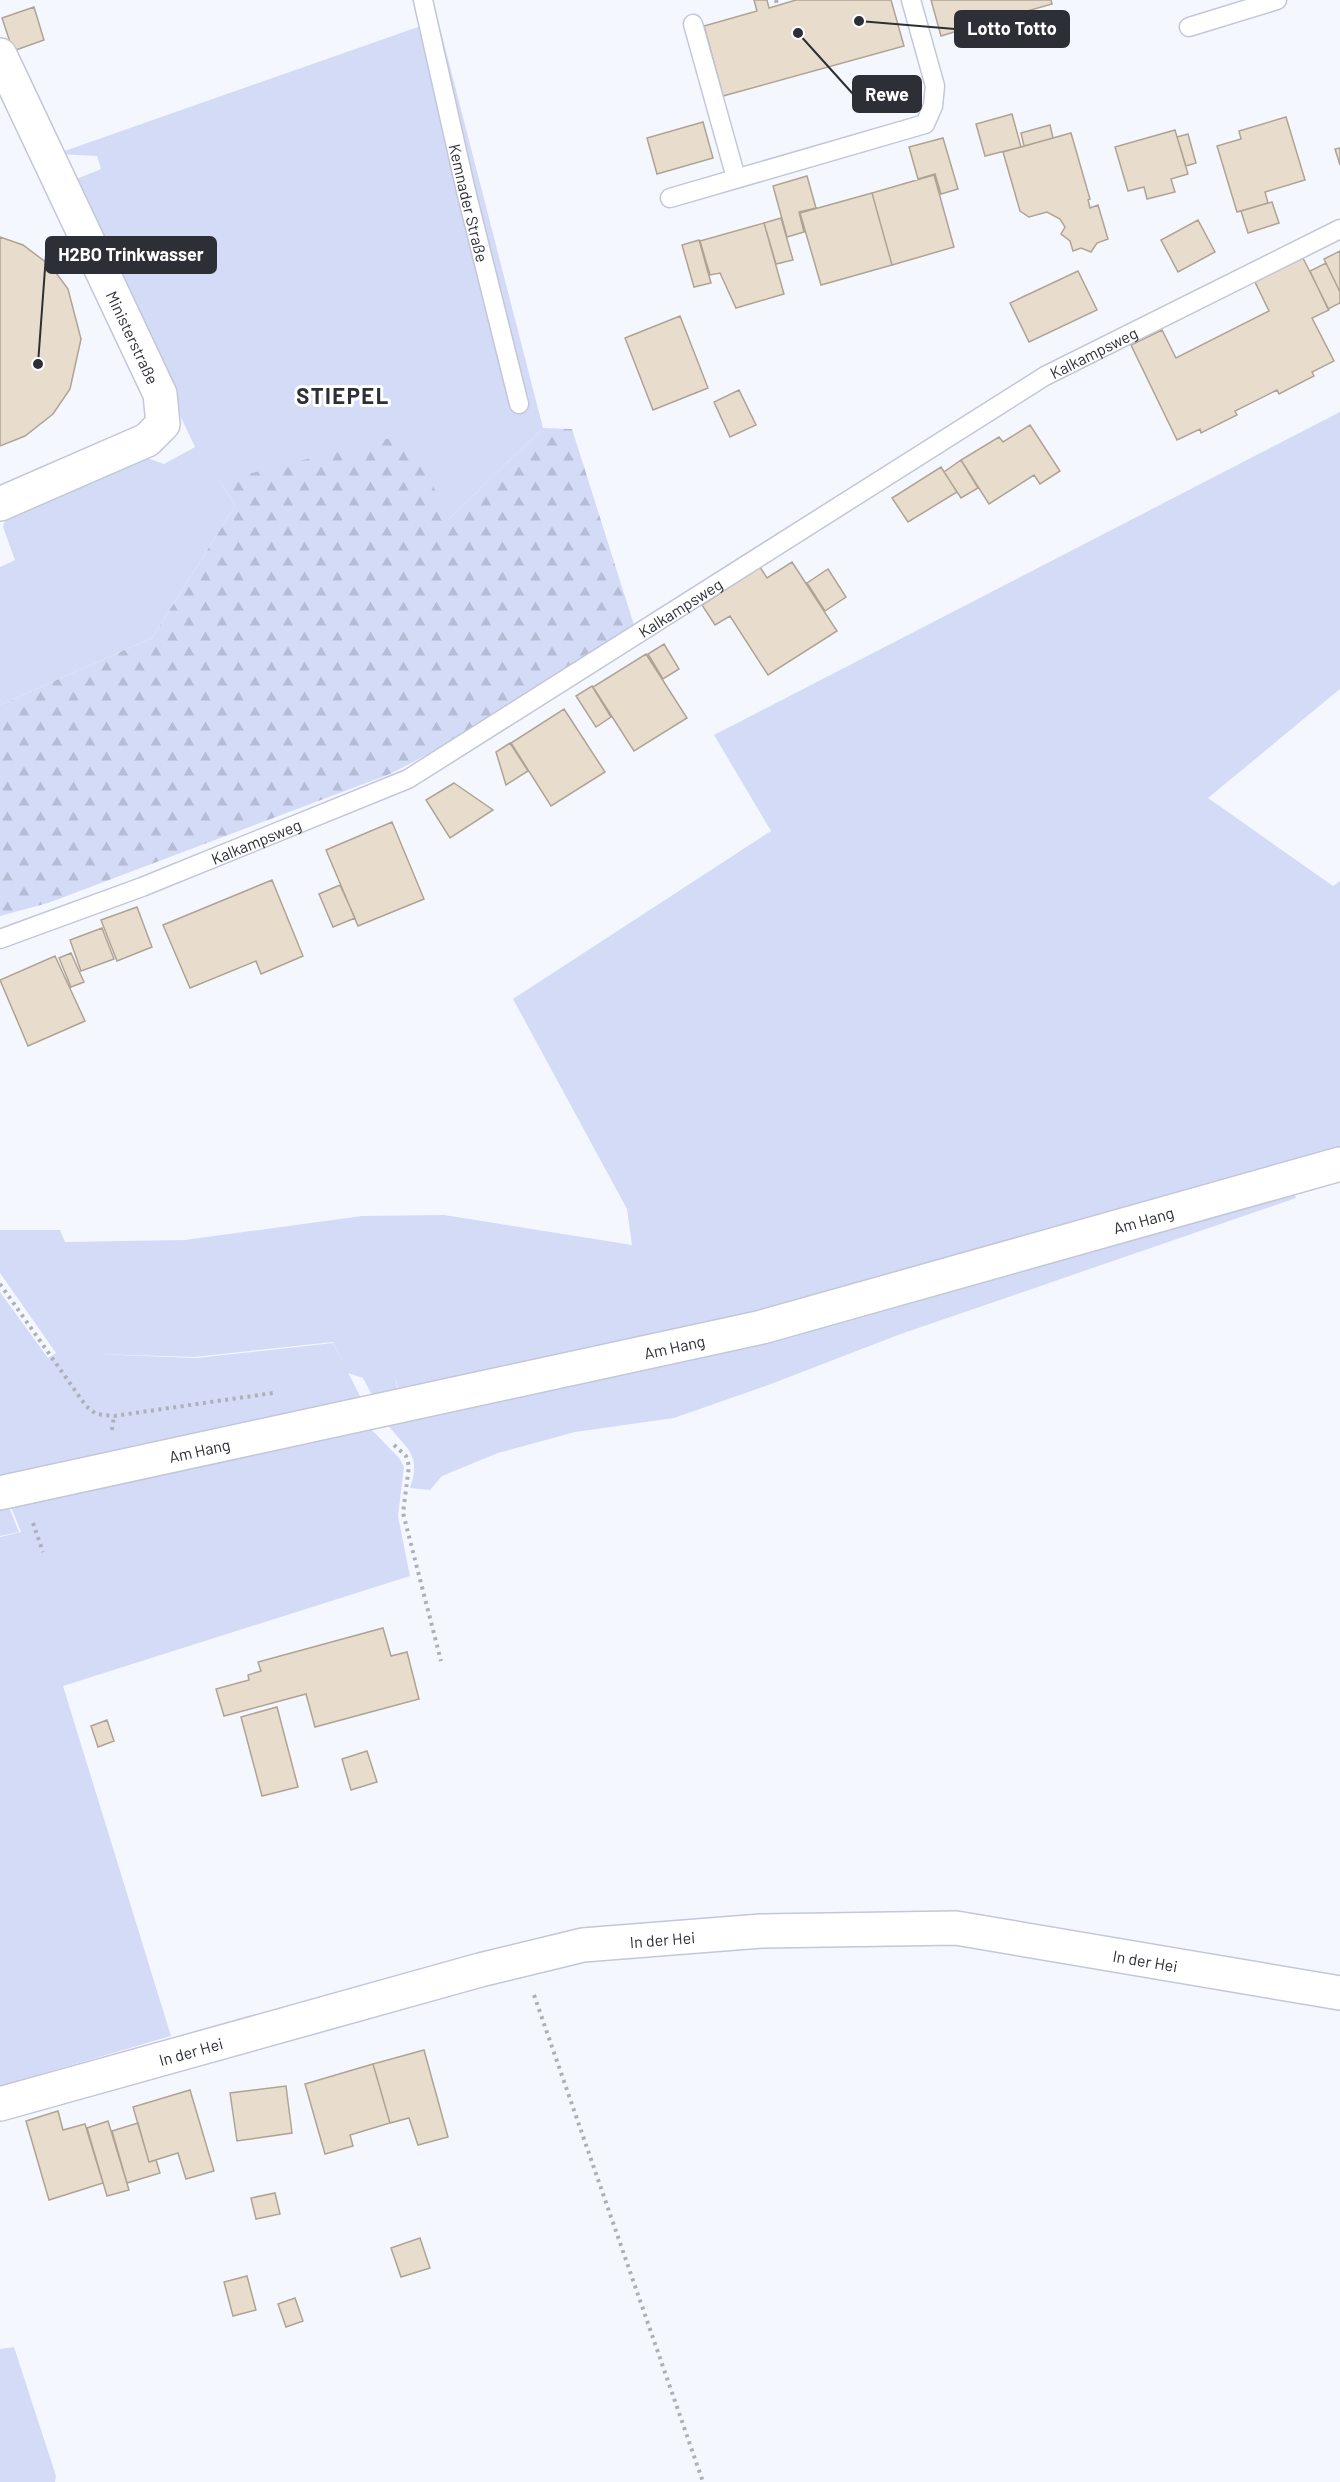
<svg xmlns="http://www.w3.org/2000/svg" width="1340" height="2482" font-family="Barlow,sans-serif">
<defs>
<pattern id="forest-firs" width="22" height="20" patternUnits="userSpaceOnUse" patternTransform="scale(1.5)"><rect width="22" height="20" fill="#d4dbf7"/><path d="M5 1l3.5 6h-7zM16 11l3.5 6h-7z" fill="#b6bcd4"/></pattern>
</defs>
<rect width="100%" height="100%" fill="#f5f7ff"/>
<path fill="#d4dbf7" d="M438,20L543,428L448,520L220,481L235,506L152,638L0,705V567L15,560L3,527L6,516L147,458L164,464L195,447L69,182L101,169L97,156L56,154Z
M1340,412V689L1208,798L1333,886L1340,881V1148L887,1281L400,1395L394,1374L399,1395L375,1401L363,1378L348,1373L333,1342L195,1357L95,1354L196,1358L333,1343L364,1404L0,1478V1292L48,1358L56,1353L0,1273V1230H60L65,1242L185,1240L362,1216L444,1215L632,1245L627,1209L513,999L771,831L714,735Z
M1292,1185L1296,1198L898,1335L771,1384L674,1418L575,1432L498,1453L442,1476L430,1490L410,1488C422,1453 406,1449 387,1424L769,1339L1026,1270Z
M370,1428L399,1458L404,1467L398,1516L410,1576L63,1686L171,2036L0,2086V1537L21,1532L11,1507Z
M9,1507L19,1532L0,1536V1509Z
M14,2347L56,2476L55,2482H0V2349Z"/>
<path fill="url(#forest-firs)" d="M543,428L572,429L640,644L390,774L48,903L0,916V705L152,638L235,506L220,481L410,433L448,520Z"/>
<path fill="#e8ddcc" stroke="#afa494" stroke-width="1.5" d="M754,0H767L769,8L796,0H891L904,46L723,96L704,26L757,11Z
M931,0H1051L1052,4L1020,13L1022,21L976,35L974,26L941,36Z
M34,7L44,40L13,51L2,18Z
M1012,114L1021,147L985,156L976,124Z
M1286,117L1305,180L1265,192L1268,203L1237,212L1217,146L1241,139L1239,131Z
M703,122L713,158L657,174L647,138Z
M1050,125L1053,138L1024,146L1021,133Z
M1175,130L1188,174L1171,179L1175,192L1147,199L1144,187L1128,191L1115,147Z
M1071,133L1090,199L1088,200L1090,208L1098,205L1108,239L1097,243L1091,252L1081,248L1073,251L1070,241L1061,234L1065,227L1060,219L1047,212L1029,217L1020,211L1003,152Z
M1188,134L1196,163L1186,166L1177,137Z
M943,138L958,189L941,194L935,174L918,179L909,147Z
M1340,148V165L1335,149Z
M934,175L954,247L892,265L872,193Z
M807,176L816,208L799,212L804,232L787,237L773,186Z
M872,193L892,265L821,285L800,213Z
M1272,202L1279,223L1248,233L1241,211Z
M781,218L793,260L776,264L764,223Z
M1198,220L1215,252L1178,272L1161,240Z
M764,223L784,294L736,308L720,273L710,275L700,241Z
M0,237L23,245L51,266L68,289L81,339L70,389L53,414L25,436L0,446Z
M699,240L711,283L694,287L682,245Z
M1340,251V292L1324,259Z
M1303,258L1329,310L1312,318L1334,361L1312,372L1314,376L1279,394L1277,390L1235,411L1237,415L1201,433L1200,429L1177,440L1131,345L1162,330L1176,358L1269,311L1255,282Z
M1326,263L1340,292V303L1328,309L1310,271Z
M1078,271L1097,310L1029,342L1010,303Z
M680,316L708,388L653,410L625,338Z
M739,390L756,425L730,437L714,402Z
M1030,425L1060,471L1040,484L1034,475L989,504L961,460L999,437L1003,442Z
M961,460L978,488L961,498L944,472Z
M941,467L957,492L908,522L892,498Z
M792,562L837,631L768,675L730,616L715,625L702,605L760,567L767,578Z
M828,569L846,597L825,611L807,583Z
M664,644L679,669L663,679L648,654Z
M646,654L687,718L634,751L593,687Z
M592,686L611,717L596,727L576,696Z
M564,709L605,772L551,806L511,743Z
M510,743L528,771L506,785L496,752Z
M454,783L493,810L450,838L426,800Z
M392,822L424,899L358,926L326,850Z
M272,880L303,956L261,974L256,961L190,988L163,925Z
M340,885L355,918L333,927L319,894Z
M137,907L152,947L117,961L101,920Z
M102,928L114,959L81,971L70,940Z
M71,953L84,982L71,987L59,958Z
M55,956L85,1021L28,1046L0,980Z
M383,1628L391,1656L407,1652L419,1699L315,1727L306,1694L224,1716L216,1689L249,1680L248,1675L261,1671L258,1662Z
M277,1707L298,1787L262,1796L241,1717Z
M107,1720L114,1741L98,1747L91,1726Z
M367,1751L377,1782L351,1790L342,1759Z
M424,2050L448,2137L418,2145L409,2118L390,2123L373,2064Z
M373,2064L390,2123L350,2135L353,2146L325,2154L305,2084Z
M286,2086L292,2133L237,2141L230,2093Z
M190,2090L214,2171L186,2179L178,2153L149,2162L133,2107Z
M58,2111L63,2130L85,2124L103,2183L49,2200L26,2121Z
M108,2121L129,2190L107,2196L87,2128Z
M138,2123L149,2162L156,2160L160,2173L127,2183L112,2131Z
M275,2193L280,2214L256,2219L251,2198Z
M420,2238L430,2268L401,2277L391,2248Z
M247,2276L256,2310L233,2316L224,2282Z
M295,2298L303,2321L286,2327L278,2304Z"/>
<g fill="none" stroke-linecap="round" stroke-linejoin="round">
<defs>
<g id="lane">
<path id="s1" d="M423,0L466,191L519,404"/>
<path d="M693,24L736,178"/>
<path d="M1189,27L1277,0"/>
<path d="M670,198L925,124L933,106L935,86L911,0"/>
<path id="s2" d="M0,939L142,887L408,779L1045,376L1340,229"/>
</g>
<g id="street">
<path id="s3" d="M0,55L160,394L163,424L147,440L0,504"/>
<path id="s4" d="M0,1493L762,1327L1340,1164"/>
<path id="s5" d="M0,2104L480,1970L583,1945L761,1931L956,1928L1340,1993"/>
</g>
</defs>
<use href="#lane" stroke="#c2c7d9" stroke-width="21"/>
<use href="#street" stroke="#c2c7d9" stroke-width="36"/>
<path stroke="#aeb0b8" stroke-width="4" stroke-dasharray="3 4.5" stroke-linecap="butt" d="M776,0L777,5
M0,1284L86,1406L96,1414L114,1416L273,1393
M112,1430L114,1416
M394,1445L406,1456L409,1466L403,1513L441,1661
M33,1523L43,1552
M534,1995L703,2482"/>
<use href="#lane" stroke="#fff" stroke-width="18"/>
<use href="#street" stroke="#fff" stroke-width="33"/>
</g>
<g text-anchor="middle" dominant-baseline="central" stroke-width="6" stroke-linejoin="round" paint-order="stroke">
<g font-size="16" fill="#2d2f36" stroke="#fff">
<text stroke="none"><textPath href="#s1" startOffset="208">Kemnader Straße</textPath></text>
<text stroke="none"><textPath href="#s3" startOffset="312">Ministerstraße</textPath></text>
<text stroke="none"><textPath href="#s2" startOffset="1246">Kalkampsweg</textPath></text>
<text stroke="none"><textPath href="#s2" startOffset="760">Kalkampsweg</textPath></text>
<text stroke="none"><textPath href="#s2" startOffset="274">Kalkampsweg</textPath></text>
<text stroke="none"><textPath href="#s4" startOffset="1176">Am Hang</textPath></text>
<text stroke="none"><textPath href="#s4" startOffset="690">Am Hang</textPath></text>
<text stroke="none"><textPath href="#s4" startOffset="204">Am Hang</textPath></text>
<text stroke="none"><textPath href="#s5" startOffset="684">In der Hei</textPath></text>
<text stroke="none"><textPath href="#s5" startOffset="1170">In der Hei</textPath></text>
<text stroke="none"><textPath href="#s5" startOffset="198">In der Hei</textPath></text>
</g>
<g font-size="22" font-weight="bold" letter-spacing="1.5" fill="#2d2f36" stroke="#fff">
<text x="343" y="395">STIEPEL</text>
</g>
</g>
<path fill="none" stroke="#2d2f36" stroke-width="2" d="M859 21L955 29M798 33L853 94M38 364L46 255"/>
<g fill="#2d2f36" stroke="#fff" stroke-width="2">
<circle cx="859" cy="21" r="6"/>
<circle cx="798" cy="33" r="6"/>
<circle cx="38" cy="364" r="6"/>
</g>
<g fill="#2d2f36" stroke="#2d2f36" stroke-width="2">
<rect x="955" y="11" width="114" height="36" rx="6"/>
<rect x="853" y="76" width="68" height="36" rx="6"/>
<rect x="46" y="237" width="170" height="36" rx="6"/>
</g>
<g font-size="18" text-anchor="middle" font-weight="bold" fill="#fff">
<text x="1012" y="35">Lotto Totto</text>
<text x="887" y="101">Rewe</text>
<text x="131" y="261">H2BO Trinkwasser</text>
</g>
</svg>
